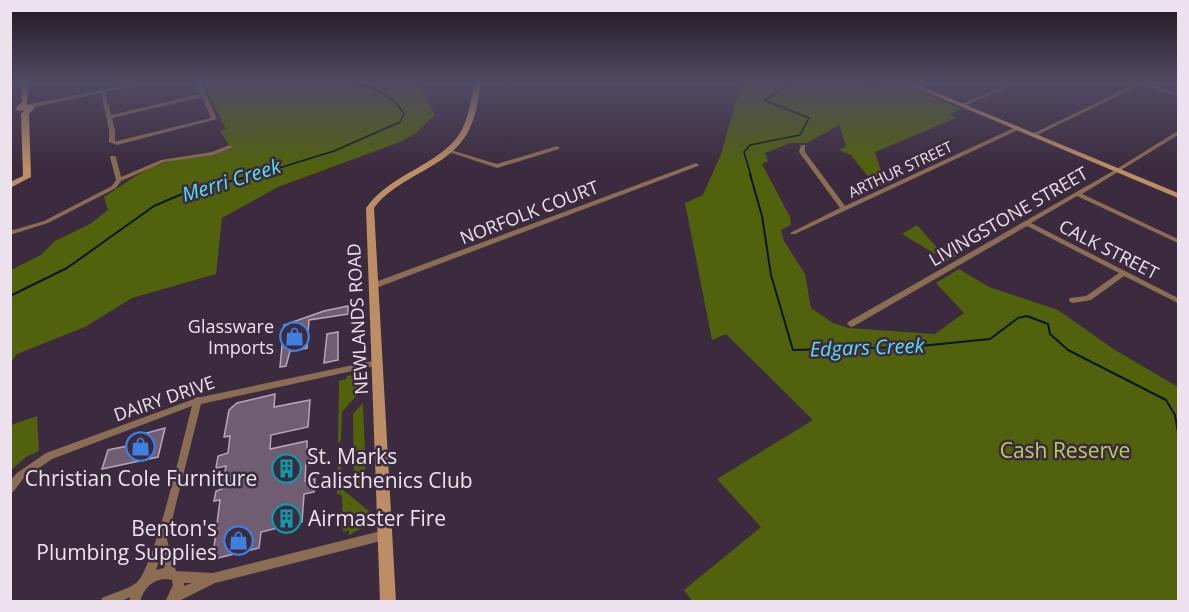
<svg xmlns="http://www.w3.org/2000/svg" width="1189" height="612" font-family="'Open Sans',sans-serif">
<rect width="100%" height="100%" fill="#3c2b3e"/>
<path fill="#51610c" d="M203,83H413L419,85L435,115L416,133L400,142L278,187L222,218L216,274L132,298L85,327L17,354L11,362V270L41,255L55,241L90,224L108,210L104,197C122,186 137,173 157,165C178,157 208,156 231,148L220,131L226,129Z
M741,83H859L872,89L888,83H900L962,109L949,114L956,118L875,152L885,184L877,188L851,155L839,150L846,146L839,125L807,143H790L765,153L768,161L762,164L790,217L791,225L781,230L784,241L805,274L811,308L833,323L848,328L935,334L964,313L936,283L959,269L989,287L1058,310L1115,350L1178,387V601H692L684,590L761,527L717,479L813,420L726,334L712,340L685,203L703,195L721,154Z
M917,225L939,250H956L961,253L947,261L902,234Z
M356,375L366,378V385L342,412L341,440L338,444L339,381L346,379L347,376Z
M363,403L366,480V489H364L354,482L353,414Z
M37,416L39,451L26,457L11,470V425Z
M338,455L341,457L342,489L370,512L364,527L349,535V530L343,532L342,495L337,494Z"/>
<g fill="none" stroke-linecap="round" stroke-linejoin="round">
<path stroke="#08191b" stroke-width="1.5" d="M253,176L334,151L400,122L404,114C392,93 374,88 352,83
M751,176L744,152L750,145L800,135L809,118L764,100L795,83"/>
<path stroke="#08191b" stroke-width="2" d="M750,174L762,216L771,275L793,350L911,347L990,339L1018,318L1027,316L1048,324L1050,334L1068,350L1166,400L1175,415L1178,433
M10,296L67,268L154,206L187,192L259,174"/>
</g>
<path fill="#705d72" stroke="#b9a4bb" stroke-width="1.5" d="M348,306V314L309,320L307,348L290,351L286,366L280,367L284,325L324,311Z
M338,332V360L324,363L327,334Z
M275,394L274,407L310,400L308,427L271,435L270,449L307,441V451L315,450L314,459L306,461L305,481L315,479L314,492L304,494L302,522L261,532L259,548L218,558L213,555L220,500L214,501L216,491L222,489L226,466L216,468L218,456L228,453L230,436L224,437L229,410L237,403Z
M165,428L158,457L102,469L108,450L137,444L139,435Z"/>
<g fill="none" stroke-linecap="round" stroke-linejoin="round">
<path fill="#8b6d54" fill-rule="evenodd" d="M139,83H146L105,92L111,115L201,94L197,83H201L217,119L117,145L109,142V130L101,93L30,108L27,106L30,104ZM202,97L211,118L117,141H115V130L112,118Z
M1013,83H1018L963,106L959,105Z
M1138,83H1146L1178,94V96L1142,84L1035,136L1030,135Z
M1018,126L1021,128L1020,129L795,234H791L790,233L840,208L799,152L801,145H805V152L845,206Z
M1176,132H1178V135L1082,194L1178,239V243L1077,196L1031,223L1178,298V303L1124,276L1091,300L1073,303L1070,302L1069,300L1070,298L1086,296L1119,273L1027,226L854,326L851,327L847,324L848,322L1115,170Z
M229,145L232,147L231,148L213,155L164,162L121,181L116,188L48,223L10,235V231L44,221L112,186L116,180L110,157L111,156H115L116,157L121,177L161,160L212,152Z
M557,146L560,148L559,149L497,168L446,151L449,149L451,150L497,164Z
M696,163L699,165L698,166L376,288H373L369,286L370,284Z
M377,360L380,361L381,363L380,365L201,404L167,540L176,571L213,573L385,530L389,532L390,535L389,538L385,540L215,583L177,602H165L173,585L172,580C157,576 144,586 140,602H129L130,597L120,602H101L102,598C111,594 130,588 136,583C154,570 184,435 192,406L52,459L23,479L13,492L10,493V481L17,473L46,453L194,399L195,398L198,397H201ZM161,556L164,568L156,570ZM184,583H192L184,586Z"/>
<path fill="#bd8d65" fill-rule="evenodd" d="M22,83H28L27,104L35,107L29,114L31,177L10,188V182L23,176L21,114L24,110L19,111L15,109L22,102Z
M475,83H481C478,100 476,117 468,132C448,169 398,175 374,208L396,602H380L366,208C391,173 440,165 460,133C469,118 471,99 475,83Z
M905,83H913L1178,193V198Z"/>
</g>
<linearGradient id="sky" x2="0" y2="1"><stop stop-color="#211822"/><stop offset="0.49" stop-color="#504a63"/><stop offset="1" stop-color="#504a63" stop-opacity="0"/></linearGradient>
<rect width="1189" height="168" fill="url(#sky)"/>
<defs>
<symbol id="shop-ring" viewBox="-11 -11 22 22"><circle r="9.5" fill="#3c2b3e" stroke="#3f7fe0" stroke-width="1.5"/><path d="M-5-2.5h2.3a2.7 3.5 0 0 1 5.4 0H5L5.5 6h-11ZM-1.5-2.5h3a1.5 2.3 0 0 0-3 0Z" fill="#3f7fe0"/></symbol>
<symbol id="building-ring" viewBox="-11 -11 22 22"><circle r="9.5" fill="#3c2b3e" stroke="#0f9aa8" stroke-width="1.5"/><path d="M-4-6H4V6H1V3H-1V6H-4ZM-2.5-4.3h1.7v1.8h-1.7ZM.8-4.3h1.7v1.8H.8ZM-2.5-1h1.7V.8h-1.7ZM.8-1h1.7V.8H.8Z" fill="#0f9aa8"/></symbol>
</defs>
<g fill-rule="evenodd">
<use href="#shop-ring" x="278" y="320" width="33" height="33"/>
<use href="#shop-ring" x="124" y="430" width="33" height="33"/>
<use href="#building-ring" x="270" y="452" width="33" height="33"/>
<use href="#building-ring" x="270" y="502" width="33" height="33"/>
<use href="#shop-ring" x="222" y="524" width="33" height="33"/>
</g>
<g text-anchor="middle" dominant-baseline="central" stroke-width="5" stroke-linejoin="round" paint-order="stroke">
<g font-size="15" fill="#ede1ed" stroke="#3c2b3e">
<text transform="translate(900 169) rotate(-25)">ARTHUR STREET</text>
</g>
<g font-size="18" fill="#ede1ed" stroke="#3c2b3e">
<text transform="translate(529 212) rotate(-21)">NORFOLK COURT</text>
<text transform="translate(1008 216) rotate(-30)">LIVINGSTONE STREET</text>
<text transform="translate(1109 249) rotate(27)">CALK STREET</text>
<text transform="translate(357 319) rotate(-93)">NEWLANDS ROAD</text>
<text transform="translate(164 398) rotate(-19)">DAIRY DRIVE</text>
</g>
<g font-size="18" fill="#ede1ed" stroke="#3c2b3e" text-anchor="end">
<text x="274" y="326">Glassware<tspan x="274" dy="21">Imports</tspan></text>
</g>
<g font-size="20" font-style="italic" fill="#58e0ef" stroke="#3c2b3e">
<text transform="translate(231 180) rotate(-17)">Merri Creek</text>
<text transform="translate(867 347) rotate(-2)">Edgars Creek</text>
</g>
<g font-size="21" fill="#b5d059" stroke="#3c2b3e">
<text x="1065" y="450">Cash Reserve</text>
</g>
<g font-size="21" fill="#ede1ed" stroke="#3c2b3e" text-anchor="start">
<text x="307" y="456">St. Marks<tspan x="307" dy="24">Calisthenics Club</tspan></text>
<text x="141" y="478" text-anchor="middle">Christian Cole Furniture</text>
<text x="308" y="518">Airmaster Fire</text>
<text x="217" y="528" text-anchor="end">Benton's<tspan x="217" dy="24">Plumbing Supplies</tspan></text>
</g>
</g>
<rect width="1189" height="612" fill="none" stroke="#ede1ed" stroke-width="24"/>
</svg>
